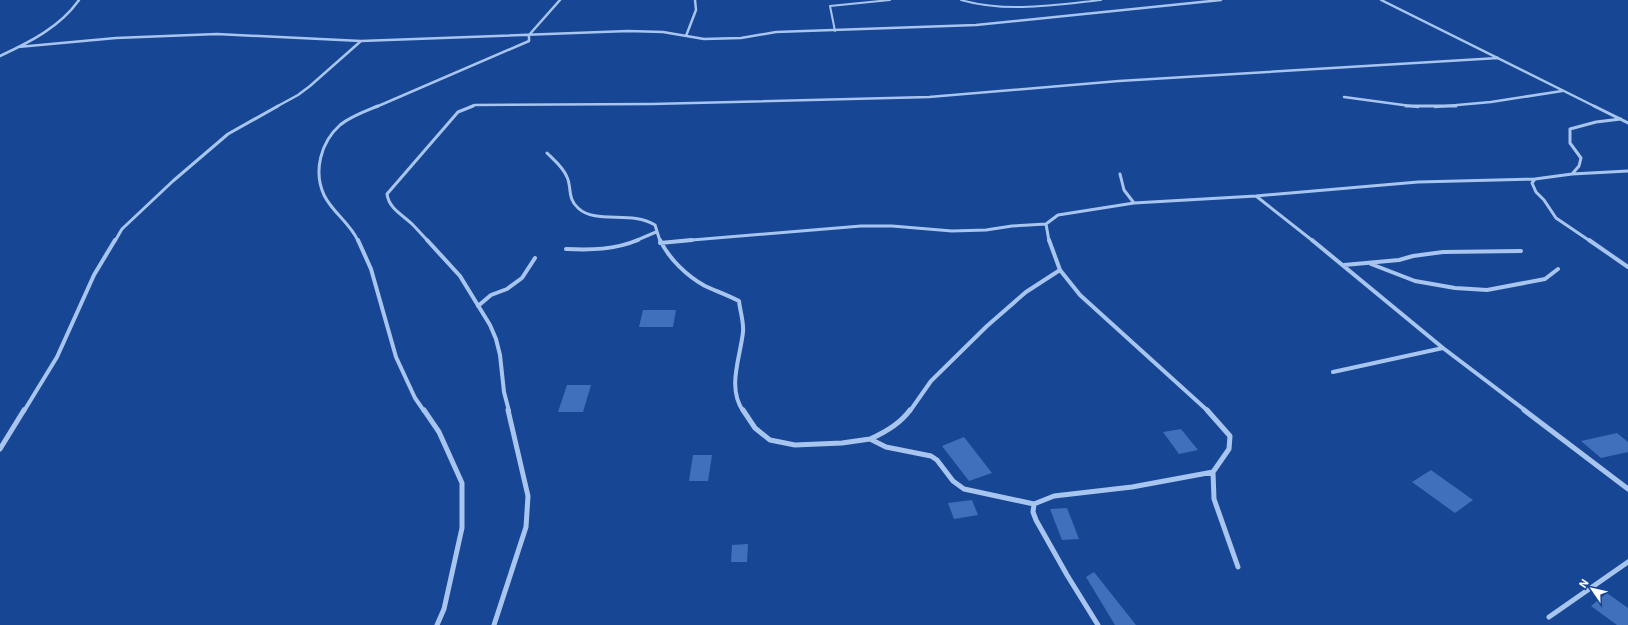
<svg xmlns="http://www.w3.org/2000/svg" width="1628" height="625" font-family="'IBM Plex Sans',sans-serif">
<rect width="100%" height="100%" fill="#174794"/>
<path fill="#4070bb" d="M643,310H676L673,327H639Z
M567,385H591L583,412H558Z
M1181,429L1198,450L1179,454L1163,432Z
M1617,433L1628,442V452L1601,458L1581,441Z
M964,437L992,473L969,481L942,446Z
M693,455H712L708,481H689Z
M1431,470L1473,500L1455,513L1412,482Z
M972,500L978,515L954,519L948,503Z
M1067,508L1079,539L1062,540L1050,509Z
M748,544L747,562H731L732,545Z
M1094,572L1136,625H1115L1086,577Z
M1607,593L1628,608V625H1617L1591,606Z"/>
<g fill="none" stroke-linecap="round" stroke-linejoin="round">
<path stroke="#a8c5f0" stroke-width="2" d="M961,0C1006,13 1055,5 1101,0
M835,31L830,6L890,0"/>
<path stroke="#a8c5f0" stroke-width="2.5" d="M1381,0L1596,107
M686,36L696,10L695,0
M18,47L116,38L217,34L361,41L628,31L663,32L704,39L741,38L776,32L976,25L1221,0
M0,56C30,42 60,27 79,0
M1344,97L1418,107
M276,107L298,95L310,86L361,41
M376,107L529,41V35L560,0
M470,107L475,105L652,104L929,97L1119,81L1498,58
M1435,107L1491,102L1562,91"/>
<path stroke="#a8c5f0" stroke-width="3" d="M1406,106H1456
M1594,106L1628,123
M547,153C554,160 563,167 567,177C572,188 567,198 578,208C596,225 631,210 655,225L660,241
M1120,174L1124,190L1134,203
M1572,174L1579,166L1581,158L1570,143V129L1596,122L1621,119
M1535,179L1532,183L1536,192L1544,200L1556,218L1590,241
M1256,196L1313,241
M1046,224L1049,241
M115,241L122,229L173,181L228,134L278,106
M358,241C351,224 332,212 324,195C313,171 321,142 340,125C351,116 366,111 378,106
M428,241C423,236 418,230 413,225C403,215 389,209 387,194L458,112L473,106
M635,241L656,232
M680,241L861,226H892L952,231L986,230L1012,226L1046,224L1058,215L1134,203L1256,196L1418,182L1535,179L1572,174L1628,171"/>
<path stroke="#a8c5f0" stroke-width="4" d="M358,240L371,269L396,357L415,398L424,411
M427,240L460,276L490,325L496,339L500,355L504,392L509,411
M660,240C669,259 687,276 705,286C716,291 728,295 739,301C740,311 744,322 743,332C740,359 727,387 743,411
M1049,240L1060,270L1080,295L1208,411
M1312,240L1443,348L1526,411
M1589,240L1628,267
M660,243L692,240
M566,249C591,250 614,250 638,240
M1371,264L1415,281L1455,288L1487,290L1545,279L1558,269
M1344,265L1399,260L1413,256L1443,252L1521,251
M478,306L491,295L507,289L522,278L535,258
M1333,372L1443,348
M24,411L57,357L94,275L115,240
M910,411L931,381L987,326L1026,292L1060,270"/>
<path stroke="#a8c5f0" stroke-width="5" d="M424,410L439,432L462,483V528L444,609L437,625
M743,410L755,428L770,440L795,445L842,443L870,439L886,447L931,456L937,460L953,481L964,489L1034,504L1054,496L1132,487L1213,472L1229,449L1230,436L1207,410
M1524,410L1628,489
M870,439C886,432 900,424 910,410
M0,449L24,410
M1213,472L1214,499L1238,567
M1034,504L1033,512L1036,520L1067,575L1098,625
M1549,617L1628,562
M494,625L526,527L528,496L508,410"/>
</g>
<g transform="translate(1592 589) rotate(304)" stroke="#174794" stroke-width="3" paint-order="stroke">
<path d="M0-3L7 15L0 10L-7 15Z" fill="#ffffff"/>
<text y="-6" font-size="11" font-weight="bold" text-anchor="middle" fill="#ffffff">N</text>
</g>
</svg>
